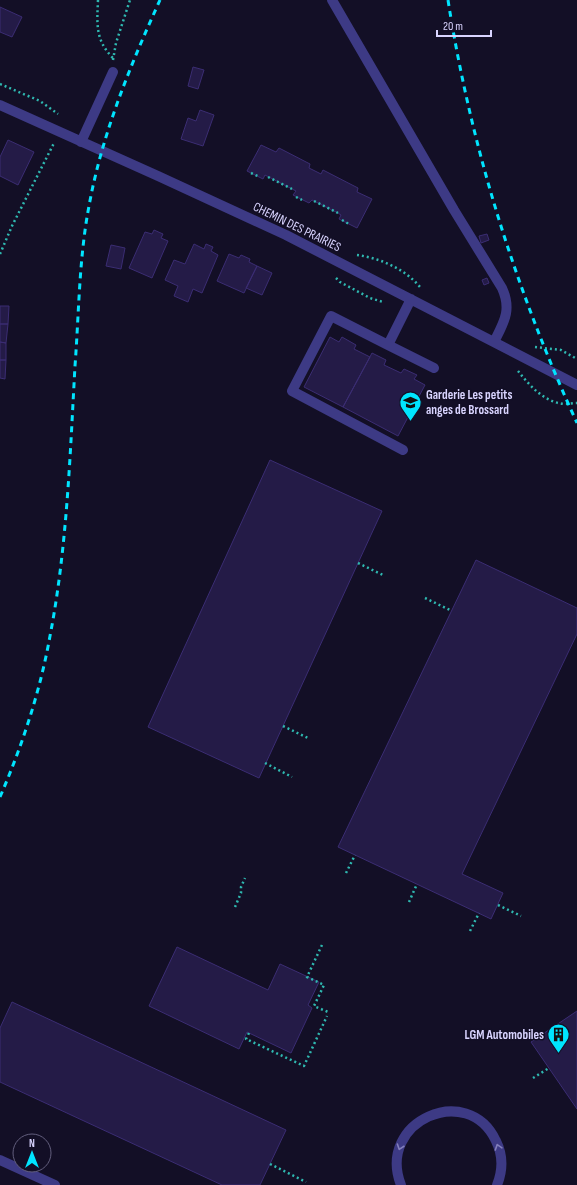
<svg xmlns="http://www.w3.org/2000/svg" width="577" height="1185" font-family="'Sofia Sans Condensed',sans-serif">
<rect width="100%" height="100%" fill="#130f26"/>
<path fill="#241b47" stroke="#3b2d73" d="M0,7L22,17L12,37L0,32Z
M193,67L204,70L198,89L188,86Z
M200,110L214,115L203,146L181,139L188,118L196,121Z
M8,140L34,152L18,185L0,176V157Z
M261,145L276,152L279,148L310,164L309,168L321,174L323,170L358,188L357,192L372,199L357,228L339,219L341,215L338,213L312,200L309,203L293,195L296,191L265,175L263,179L247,171Z
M154,230L163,234L161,238L168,241L152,278L129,268L145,232L152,234Z
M487,234L489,240L481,243L479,236Z
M194,244L204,249L206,244L213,247L211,251L218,255L202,293L193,289L188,302L174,296L178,286L165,280L174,260L185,264Z
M111,245L125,248L121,269L106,266Z
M229,254L239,258L241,255L250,259L249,262L257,266L244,293L217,281Z
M257,266L272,273L262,295L246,288Z
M487,278L489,283L484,285L482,280Z
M0,306H9L8,324H0Z
M0,324H8L6,343L0,342Z
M330,337L339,342L342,337L356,345L354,349L370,357L343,407L304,387Z
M0,342L6,343V360H0Z
M372,353L386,360L384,365L401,373L404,369L417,375L414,379L425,385L398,436L343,407Z
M0,360H6L5,379L0,378Z
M270,460L382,511L259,778L148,727Z
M476,560L577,608V634L462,874L503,893L491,919L338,847Z
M177,947L268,990L280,964L319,982L308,1005L312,1008L291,1053L247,1032L239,1049L149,1006Z
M12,1002L286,1130L260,1185H222L0,1082V1028Z
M577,1011V1109L531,1042Z"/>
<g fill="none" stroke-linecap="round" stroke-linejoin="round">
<path stroke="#2fb8b0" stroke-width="2.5" stroke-dasharray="2 3" stroke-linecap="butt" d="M98,0C97,24 95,40 113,58
M113,60L116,43L130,0
M0,84L40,101L58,114
M251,173L260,177
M268,177L292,189
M296,197L302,200
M314,201L338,213
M342,220L349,224
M0,254L12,226L54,143
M357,255C380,258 405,269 420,287
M336,278L340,282L370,298L383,302
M535,347L561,350L577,359
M518,371C530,386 544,402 564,404C569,404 573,403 577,403
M358,563L385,576
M425,598L452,611
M283,726L310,739
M265,763L292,777
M346,873L355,855
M409,902L417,884
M498,905L521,916
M235,907L241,893V887L245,878
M470,931L479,913
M322,945L307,977L324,985L314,1006L328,1012
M249,1033L246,1039L304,1066L327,1016
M533,1078L549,1068
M270,1164L306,1182"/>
<path stroke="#3d3a85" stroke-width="10" d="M332,0L454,210L502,288C512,310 504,322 494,342
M0,105L158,176L286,235L577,385
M81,142L113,72
M411,299L388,345L434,368
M388,345L331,316L292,391L403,450
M0,1160L55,1185
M401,1185C376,1121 468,1081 496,1141C503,1155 503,1170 497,1185"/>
<path stroke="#00e5ff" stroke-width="3" stroke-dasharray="6 5" stroke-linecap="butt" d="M448,0C471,147 515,288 577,423
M0,797C22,746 40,692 50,636C67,548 70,456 75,366C79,313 79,258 89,206C102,134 130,66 160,0"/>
</g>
<defs><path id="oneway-chevron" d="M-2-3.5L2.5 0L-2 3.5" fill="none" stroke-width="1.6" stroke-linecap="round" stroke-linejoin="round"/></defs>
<g stroke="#837fbc">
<use href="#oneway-chevron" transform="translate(400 1147) rotate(109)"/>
<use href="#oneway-chevron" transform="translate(498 1147) rotate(-108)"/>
</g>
<defs>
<symbol id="school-pin" viewBox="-11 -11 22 30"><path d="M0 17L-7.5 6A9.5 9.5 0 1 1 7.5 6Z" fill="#00e5ff" stroke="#130f26"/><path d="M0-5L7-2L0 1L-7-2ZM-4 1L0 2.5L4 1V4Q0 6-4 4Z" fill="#111"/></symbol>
<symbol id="building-pin" viewBox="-11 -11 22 30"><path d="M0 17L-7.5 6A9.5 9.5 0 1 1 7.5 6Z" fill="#00e5ff" stroke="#130f26"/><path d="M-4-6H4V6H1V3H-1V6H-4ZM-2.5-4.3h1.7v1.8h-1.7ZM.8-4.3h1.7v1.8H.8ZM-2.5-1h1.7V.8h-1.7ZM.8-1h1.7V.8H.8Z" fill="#111"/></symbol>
</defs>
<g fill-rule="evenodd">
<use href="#school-pin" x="398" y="390" width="25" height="34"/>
<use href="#building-pin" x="546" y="1022" width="25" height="34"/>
</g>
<g text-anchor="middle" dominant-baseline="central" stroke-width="3" stroke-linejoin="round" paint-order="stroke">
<g font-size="13" fill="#d9d4ff" stroke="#130f26">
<text transform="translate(297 227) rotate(26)">CHEMIN DES PRAIRIES</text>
</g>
<g font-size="13" font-weight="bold" fill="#d9d4ff" stroke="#130f26" text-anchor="start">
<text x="426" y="395">Garderie Les petits<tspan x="426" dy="15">anges de Brossard</tspan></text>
<text x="544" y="1035" text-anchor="end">LGM Automobiles</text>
</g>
</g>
<g transform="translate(32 1153)"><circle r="19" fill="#130f26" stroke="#625e7d"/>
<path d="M0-3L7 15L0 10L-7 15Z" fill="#00e5ff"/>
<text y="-6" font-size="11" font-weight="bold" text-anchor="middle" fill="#d9d4ff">N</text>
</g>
<path d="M437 30v6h54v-6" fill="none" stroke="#d9d4ff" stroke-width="2"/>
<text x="443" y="30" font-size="12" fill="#d9d4ff" stroke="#130f26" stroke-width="3" paint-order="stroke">20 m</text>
</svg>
